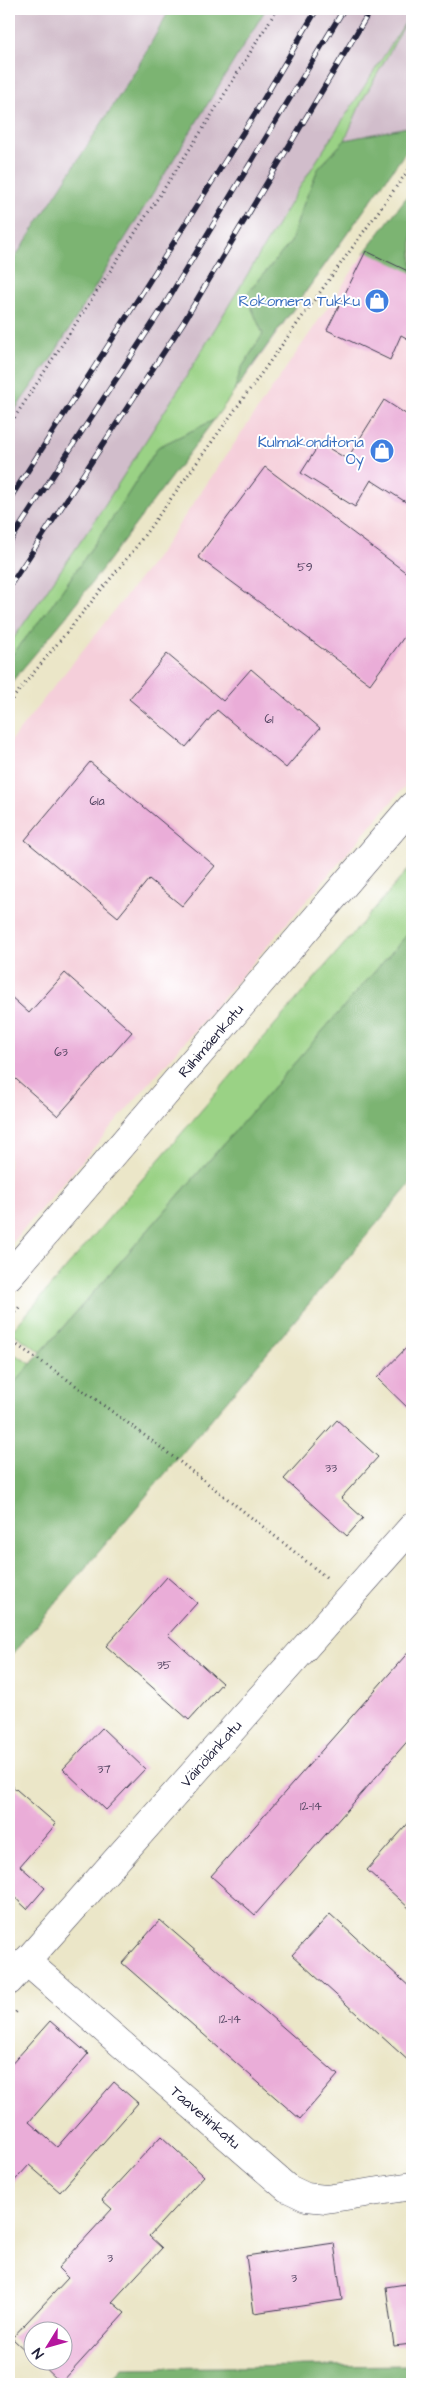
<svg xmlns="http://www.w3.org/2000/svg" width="421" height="2393" font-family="'Architects Daughter',sans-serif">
<rect width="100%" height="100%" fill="#fff"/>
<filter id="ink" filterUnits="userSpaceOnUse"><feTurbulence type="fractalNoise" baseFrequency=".02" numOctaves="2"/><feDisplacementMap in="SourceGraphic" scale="10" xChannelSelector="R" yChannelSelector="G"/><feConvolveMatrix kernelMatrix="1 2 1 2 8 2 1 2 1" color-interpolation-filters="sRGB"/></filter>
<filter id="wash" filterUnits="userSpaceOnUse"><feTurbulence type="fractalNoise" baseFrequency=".0096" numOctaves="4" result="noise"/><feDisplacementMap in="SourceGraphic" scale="20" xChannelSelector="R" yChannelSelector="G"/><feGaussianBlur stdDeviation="1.12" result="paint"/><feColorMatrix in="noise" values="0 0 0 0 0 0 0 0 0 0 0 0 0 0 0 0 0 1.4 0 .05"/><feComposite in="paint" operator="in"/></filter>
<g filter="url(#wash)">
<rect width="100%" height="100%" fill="#ebe6c8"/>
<path fill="#f5cfda" d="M366,251L412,272V778L9,1246V743L156,558Z"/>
<path fill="#d1bdcb" d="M9,9H170L136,70L9,267Z
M266,9H412V143L256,363L125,539L9,677V418L51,359Z"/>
<path fill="#9ad285" stroke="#5e7a60" d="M412,12L361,103L345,140L318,169L302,208L291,242L246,295L263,334L241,369L234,392L214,420L158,447L118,510L52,605L9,659V645L92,525L180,387L301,185Z
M412,865V929L41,1352L11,1332Z
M9,1351L31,1364L9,1389Z"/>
<path fill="#7bb472" stroke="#4e6b56" d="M170,9H266L51,359L9,418V267L136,70Z
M412,118V143L234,392L241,369L263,334L246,295L291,242L302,208L318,169L345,140L407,127Z
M412,190V274L364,253Z
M214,420L66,617L9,685V659L52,605L118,510L158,447Z
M412,929V1182L9,1658V1389Z
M412,2365V2384H107L122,2368Z"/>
<g id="blocks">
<path fill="#eaadd8" d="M366,251L412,273V341L401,335L390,360L327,330Z
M384,400L412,418V506L371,480L355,507L301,473L320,443L347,459Z
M265,467L412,577V626L370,684L198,557Z
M167,654L223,701L251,669L320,728L286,768L217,710L186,747L129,699Z
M90,762L215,866L182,906L149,879L118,917L25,840Z
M65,973L132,1032L58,1116L9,1073V995L29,1013Z
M411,1343L412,1344V1412L377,1378Z
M337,1420L378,1457L341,1498L363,1518L347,1536L284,1479Z
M167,1577L197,1603L168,1635L222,1683L189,1720L106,1646Z
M412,1648V1736L255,1915L211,1876Z
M102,1728L145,1769L106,1810L63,1769Z
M9,1783L56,1824L20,1866L45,1888L27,1909L9,1892Z
M412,1819V1906L410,1909L367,1870Z
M330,1914L412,1989V2064L292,1955Z
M160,1920L338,2075L300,2119L122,1963Z
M50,2021L88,2054L29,2122L57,2147L114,2082L138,2103L60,2192L29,2165L9,2187V2067Z
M161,2136L204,2176L149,2236L162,2248L112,2302L125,2313L61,2383L37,2360H62V2330H32V2357L12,2338L68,2278L58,2268L112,2209L102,2200Z
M334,2243L342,2300L254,2313L246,2256Z
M412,2283V2344L394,2346L386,2287Z"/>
</g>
</g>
<g filter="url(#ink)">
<use href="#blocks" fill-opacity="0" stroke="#403f50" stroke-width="1"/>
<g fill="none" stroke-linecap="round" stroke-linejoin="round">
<defs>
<g id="minor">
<path id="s1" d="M9,1276L412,806"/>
<path id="s2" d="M26,1961L287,2188L306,2197L326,2199L412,2186"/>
<path id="s3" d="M9,1981L412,1527"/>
</g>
</defs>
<use href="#minor" stroke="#403f50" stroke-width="29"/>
<path stroke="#403f50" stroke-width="3" stroke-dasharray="1 4" stroke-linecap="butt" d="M9,426L208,121L277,9
M9,703L133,551L412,165
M9,1320L21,1305
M9,1340C120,1413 224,1495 327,1578
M9,2020L17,2011
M403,2384L412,2382"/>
<use href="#minor" stroke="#fff" stroke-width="28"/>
<defs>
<path id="rail" d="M9,500L140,296L256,112L317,9
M9,543L162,309L344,9
M9,587L183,323L371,9"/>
</defs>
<use href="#rail" stroke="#22223b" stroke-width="5.5"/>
<use href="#rail" stroke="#fff" stroke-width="4" stroke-dasharray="11" stroke-linecap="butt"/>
</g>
</g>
<defs>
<symbol id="shop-disc" viewBox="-11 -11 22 22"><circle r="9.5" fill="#3f7fe0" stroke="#fff"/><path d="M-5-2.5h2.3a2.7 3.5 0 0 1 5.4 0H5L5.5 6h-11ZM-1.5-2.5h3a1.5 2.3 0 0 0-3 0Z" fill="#fff"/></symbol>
</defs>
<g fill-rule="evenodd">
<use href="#shop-disc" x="363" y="287" width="28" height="28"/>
<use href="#shop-disc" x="368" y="437" width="28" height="28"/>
</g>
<g text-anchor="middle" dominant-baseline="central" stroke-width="4" stroke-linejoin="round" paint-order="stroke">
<g font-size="12" fill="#544562">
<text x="305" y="567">59</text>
<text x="269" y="719">61</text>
<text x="97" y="801">61a</text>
<text x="61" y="1052">63</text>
<text x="331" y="1468">33</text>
<text x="164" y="1665">35</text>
<text x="104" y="1769">37</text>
<text x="311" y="1806">12-14</text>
<text x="230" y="2019">12-14</text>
<text x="110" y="2258">3</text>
<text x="294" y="2278">3</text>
</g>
<g font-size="15" fill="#366cbe" stroke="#fff" text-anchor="end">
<text x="360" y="301">Rokomera Tukku</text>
<text x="364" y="442">Kulmakonditoria<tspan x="364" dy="17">Oy</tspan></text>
</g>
<g font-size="15" fill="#22223b" stroke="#fff">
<text stroke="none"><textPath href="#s1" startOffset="310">Riihimäenkatu</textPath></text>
<text stroke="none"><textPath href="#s3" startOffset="304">Väinölänkatu</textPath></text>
<text stroke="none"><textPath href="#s2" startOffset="238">Taavetinkatu</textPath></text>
</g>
</g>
<rect width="421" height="2393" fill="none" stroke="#fff" stroke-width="30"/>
<g transform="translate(48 2346) rotate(233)"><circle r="24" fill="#ffffff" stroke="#a7a7b1"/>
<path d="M0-4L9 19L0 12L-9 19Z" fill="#b5179e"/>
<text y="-8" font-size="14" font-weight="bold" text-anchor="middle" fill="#22223b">N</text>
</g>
</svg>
